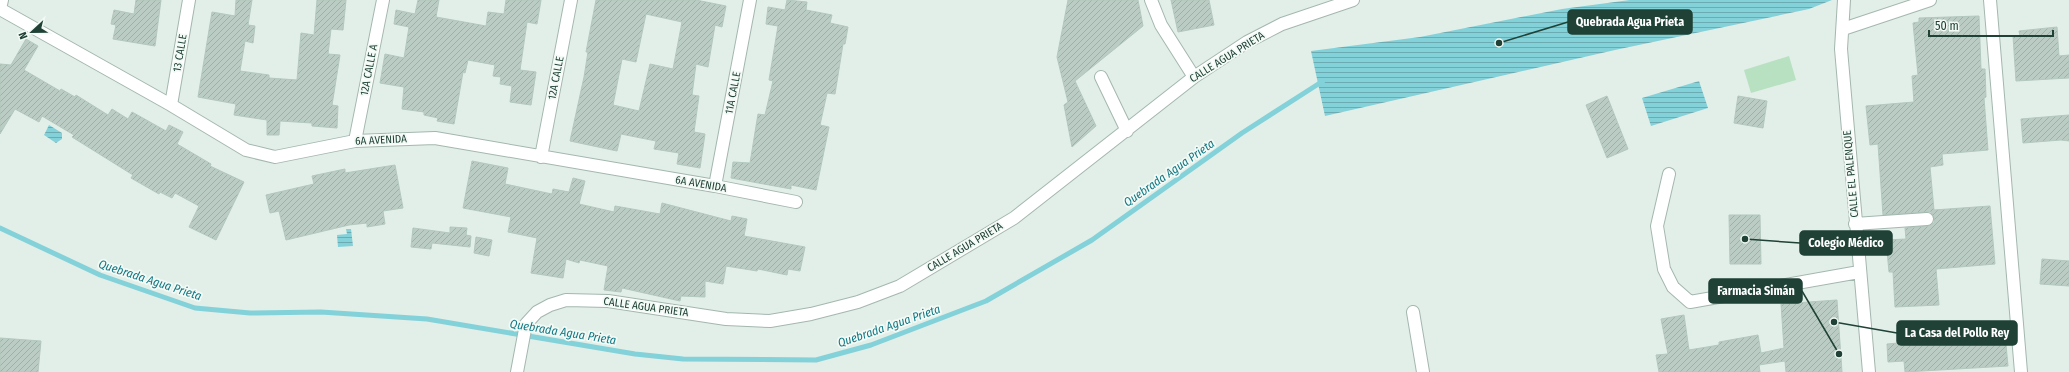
<svg xmlns="http://www.w3.org/2000/svg" width="2069" height="372" font-family="'Fira Sans Condensed',sans-serif">
<defs>
<pattern id="water-rules" width="6" height="5" patternUnits="userSpaceOnUse"><rect width="6" height="5" fill="#83d1d9"/><path d="M0 2.5h6" fill="none" stroke="#6babb1"/></pattern>
<pattern id="building-hatch" width="6" height="6" patternUnits="userSpaceOnUse"><rect width="6" height="6" fill="#baccc3"/><path d="M-1 1l2-2M0 6l6-6M5 7l2-2" fill="none" stroke="#9fb0a8"/></pattern>
</defs>
<rect width="100%" height="100%" fill="#e2eee8"/>
<path fill="#b8e1c1" d="M1789,56L1796,80L1751,93L1744,70Z"/>
<path fill="url(#water-rules)" d="M1630,0H1832L1809,9L1615,50L1325,116L1311,51L1420,37L1562,9Z
M1699,81L1708,108L1651,126L1642,98Z
M49,125L62,133V139L56,143L44,135Z
M346,229H351L353,246L338,247L337,235L347,234Z"/>
<g fill="none" stroke-linecap="round" stroke-linejoin="round">
<path stroke="#83d1d9" stroke-width="5" d="M0,228L100,275L195,308L250,313L321,312L427,319L635,354L683,359L816,360L871,345L986,301L1092,240L1242,133L1323,81"/>
</g>
<path fill="url(#building-hatch)" stroke="#b3c8be" fill-rule="evenodd" d="M136,0H161L155,46L113,39L116,25L111,24L114,10L134,14Z
M236,0H252L248,25L255,26L253,43L245,41L240,71L269,75V78L297,80L301,33L314,35L317,0H346L343,30L331,29L328,54L340,55L332,105L338,106L337,128L312,126V123L280,121L279,135H267V120L234,115L236,104L198,97L212,12L235,16Z
M418,0H439L436,17L486,26L488,12L504,14L506,0H541L537,24L527,22L520,70L536,72L531,105L510,102L512,86L500,84L501,77L493,76L495,65L468,60L465,73L463,72L454,124L437,121L438,118L424,115V112L402,109L404,87L380,83L385,54L404,58L409,27L394,24L396,10L415,14Z
M596,0H696L726,6L722,27L715,25L708,67L696,64L692,95L699,96L694,132L705,134L700,168L677,164L679,153L654,149L656,141L621,134L617,151L570,141L584,77L588,52H586ZM646,14L682,22L673,69L650,64L639,111L613,105L622,59L636,62Z
M787,0L807,2L806,10L832,15L830,23L848,27L845,44H843L835,94L827,93L820,125L829,127L816,190L791,185V189L731,178L733,162L750,163L758,114L765,115L773,81L769,80L778,26L766,24L768,7L785,10Z
M1068,0H1138L1143,26L1075,81L1096,126L1072,147L1064,105L1068,102L1057,57Z
M1171,0H1209L1214,25L1178,32Z
M1979,16L1981,69H1985L1986,97L1984,98L1988,150L1942,154L1943,165L1930,167L1934,210L1990,206L1995,264L1936,269L1939,305L1895,307L1893,272H1889L1886,240L1906,239L1905,228L1928,226L1934,223V218L1931,212H1927L1883,215L1878,144L1870,145L1866,106L1914,102L1912,76L1918,75L1913,23L1919,22V18Z
M2057,27L2059,56L2069,55V78L2016,81L2013,36H2020L2019,31Z
M26,39L38,46L24,70L60,91L61,89L75,97L76,95L108,115L112,109L128,119L132,112L166,131L169,125L183,132L177,144L211,164L210,166L244,182L216,240L189,227L199,206L175,193L172,198L160,192L159,194L131,178L133,175L72,137L74,135L42,116L39,122L15,109L0,134V64L11,65Z
M1607,96L1628,149L1607,158L1586,105Z
M1738,96L1767,101L1763,128L1734,123Z
M2069,115V141L2061,140L2023,143L2021,119Z
M472,161L508,168L505,184L552,194L553,189L569,192L573,178L585,181L579,204L614,212L615,206L660,214L662,203L731,221L732,216L747,219L744,236L805,247L800,271L788,269L787,275L758,269L757,271L726,266L723,284L705,281V297L681,296L680,301L622,288L621,292L604,290L608,266L580,260L579,263L566,259L563,278L531,273L537,238L508,232L511,217L463,208Z
M395,165L403,208L383,211L385,224L367,227V223L349,225L286,240L279,211L270,213L266,195L314,184L312,176L345,169V173Z
M1729,215H1760L1761,264H1730Z
M450,227L467,228L466,235L471,236L470,247L432,243L431,249L411,247L413,228L450,233Z
M476,237L492,240L489,256L474,253Z
M2042,259L2069,261V286L2040,284Z
M1837,300L1842,372H1786L1785,361L1759,365L1760,372H1659L1656,355L1668,354L1661,319L1684,315L1689,350L1719,345V342L1758,335L1761,353L1784,348L1781,304Z
M2005,334L2008,366L1905,372L1904,361L1888,362L1887,344Z
M0,338L41,341L38,372H0Z"/>
<g fill="none" stroke-linecap="round" stroke-linejoin="round">
<defs>
<path id="minor" d="M2,0L0,9L171,105L246,150L275,157L355,141L435,138L715,186L796,202
M1151,0L1161,25L1194,77
M1844,0L1841,49L1869,372
M1990,0L2021,372
M1843,29L1930,0
M1101,77L1127,131
M171,105L189,0
M355,141L383,0
M541,157L571,0
M1669,174L1657,226L1664,269L1673,287L1690,302L1859,272
M715,186L750,0
M1855,224L1927,219
M1413,312L1423,372
M517,372L526,324L537,312L550,305L566,300L608,301L726,319L770,321L811,314L858,302L900,286L1014,218L1194,77L1247,42L1282,24L1353,0"/>
</defs>
<use href="#minor" stroke="#a4b7af" stroke-width="14"/>
<use href="#minor" stroke="#fff" stroke-width="12"/>
</g>
<g text-anchor="middle" dominant-baseline="central" stroke-width="3.5" stroke-linejoin="round" paint-order="stroke">
<g font-size="11" fill="#1f4136" stroke="#f3faf6">
<text transform="translate(180 53) rotate(-80)">13 CALLE</text>
<text transform="translate(1227 57) rotate(-32)">CALLE AGUA PRIETA</text>
<text transform="translate(369 70) rotate(-79)">12A CALLE A</text>
<text transform="translate(556 78) rotate(-79)">12A CALLE</text>
<text transform="translate(733 93) rotate(-79)">11A CALLE</text>
<text transform="translate(381 140) rotate(-3)">6A AVENIDA</text>
<text transform="translate(1851 174) rotate(-95)">CALLE EL PALENQUE</text>
<text transform="translate(701 184) rotate(10)">6A AVENIDA</text>
<text transform="translate(965 247) rotate(-31)">CALLE AGUA PRIETA</text>
<text transform="translate(646 307) rotate(8)">CALLE AGUA PRIETA</text>
</g>
<g font-size="12" font-style="italic" fill="#127885" stroke="#f3faf6">
<text transform="translate(1169 173) rotate(-35)">Quebrada Agua Prieta</text>
<text transform="translate(150 280) rotate(18)">Quebrada Agua Prieta</text>
<text transform="translate(889 326) rotate(-19)">Quebrada Agua Prieta</text>
<text transform="translate(563 332) rotate(9)">Quebrada Agua Prieta</text>
</g>
</g>
<path fill="none" stroke="#1f4136" stroke-width="1.5" d="M1499 43L1568 22M1745 239L1800 243M1839 354L1802 291M1834 322L1897 333"/>
<g fill="#1f4136" stroke="#f3faf6" stroke-width="1.5">
<circle cx="1499" cy="43" r="4"/>
<circle cx="1745" cy="239" r="4"/>
<circle cx="1839" cy="354" r="4"/>
<circle cx="1834" cy="322" r="4"/>
</g>
<g fill="#1f4136" stroke="#1f4136" stroke-width="1.5">
<rect x="1568" y="10" width="124" height="24" rx="4"/>
<rect x="1800" y="231" width="92" height="24" rx="4"/>
<rect x="1709" y="279" width="93" height="24" rx="4"/>
<rect x="1897" y="321" width="120" height="24" rx="4"/>
</g>
<g font-size="12" text-anchor="middle" font-weight="bold" fill="#fff">
<text x="1630" y="26">Quebrada Agua Prieta</text>
<text x="1846" y="247">Colegio Médico</text>
<text x="1756" y="295">Farmacia Simán</text>
<text x="1957" y="337">La Casa del Pollo Rey</text>
</g>
<g transform="translate(32 32) rotate(248)" stroke="#f3faf6" stroke-width="3" paint-order="stroke">
<path d="M0-3L7 15L0 10L-7 15Z" fill="#1f4136"/>
<text y="-6" font-size="11" font-weight="bold" text-anchor="middle" fill="#1f4136">N</text>
</g>
<path d="M1929 30v6h124v-6" fill="none" stroke="#1f4136" stroke-width="2"/>
<text x="1935" y="30" font-size="12" fill="#1f4136" stroke="#f3faf6" stroke-width="3" paint-order="stroke">50 m</text>
</svg>
